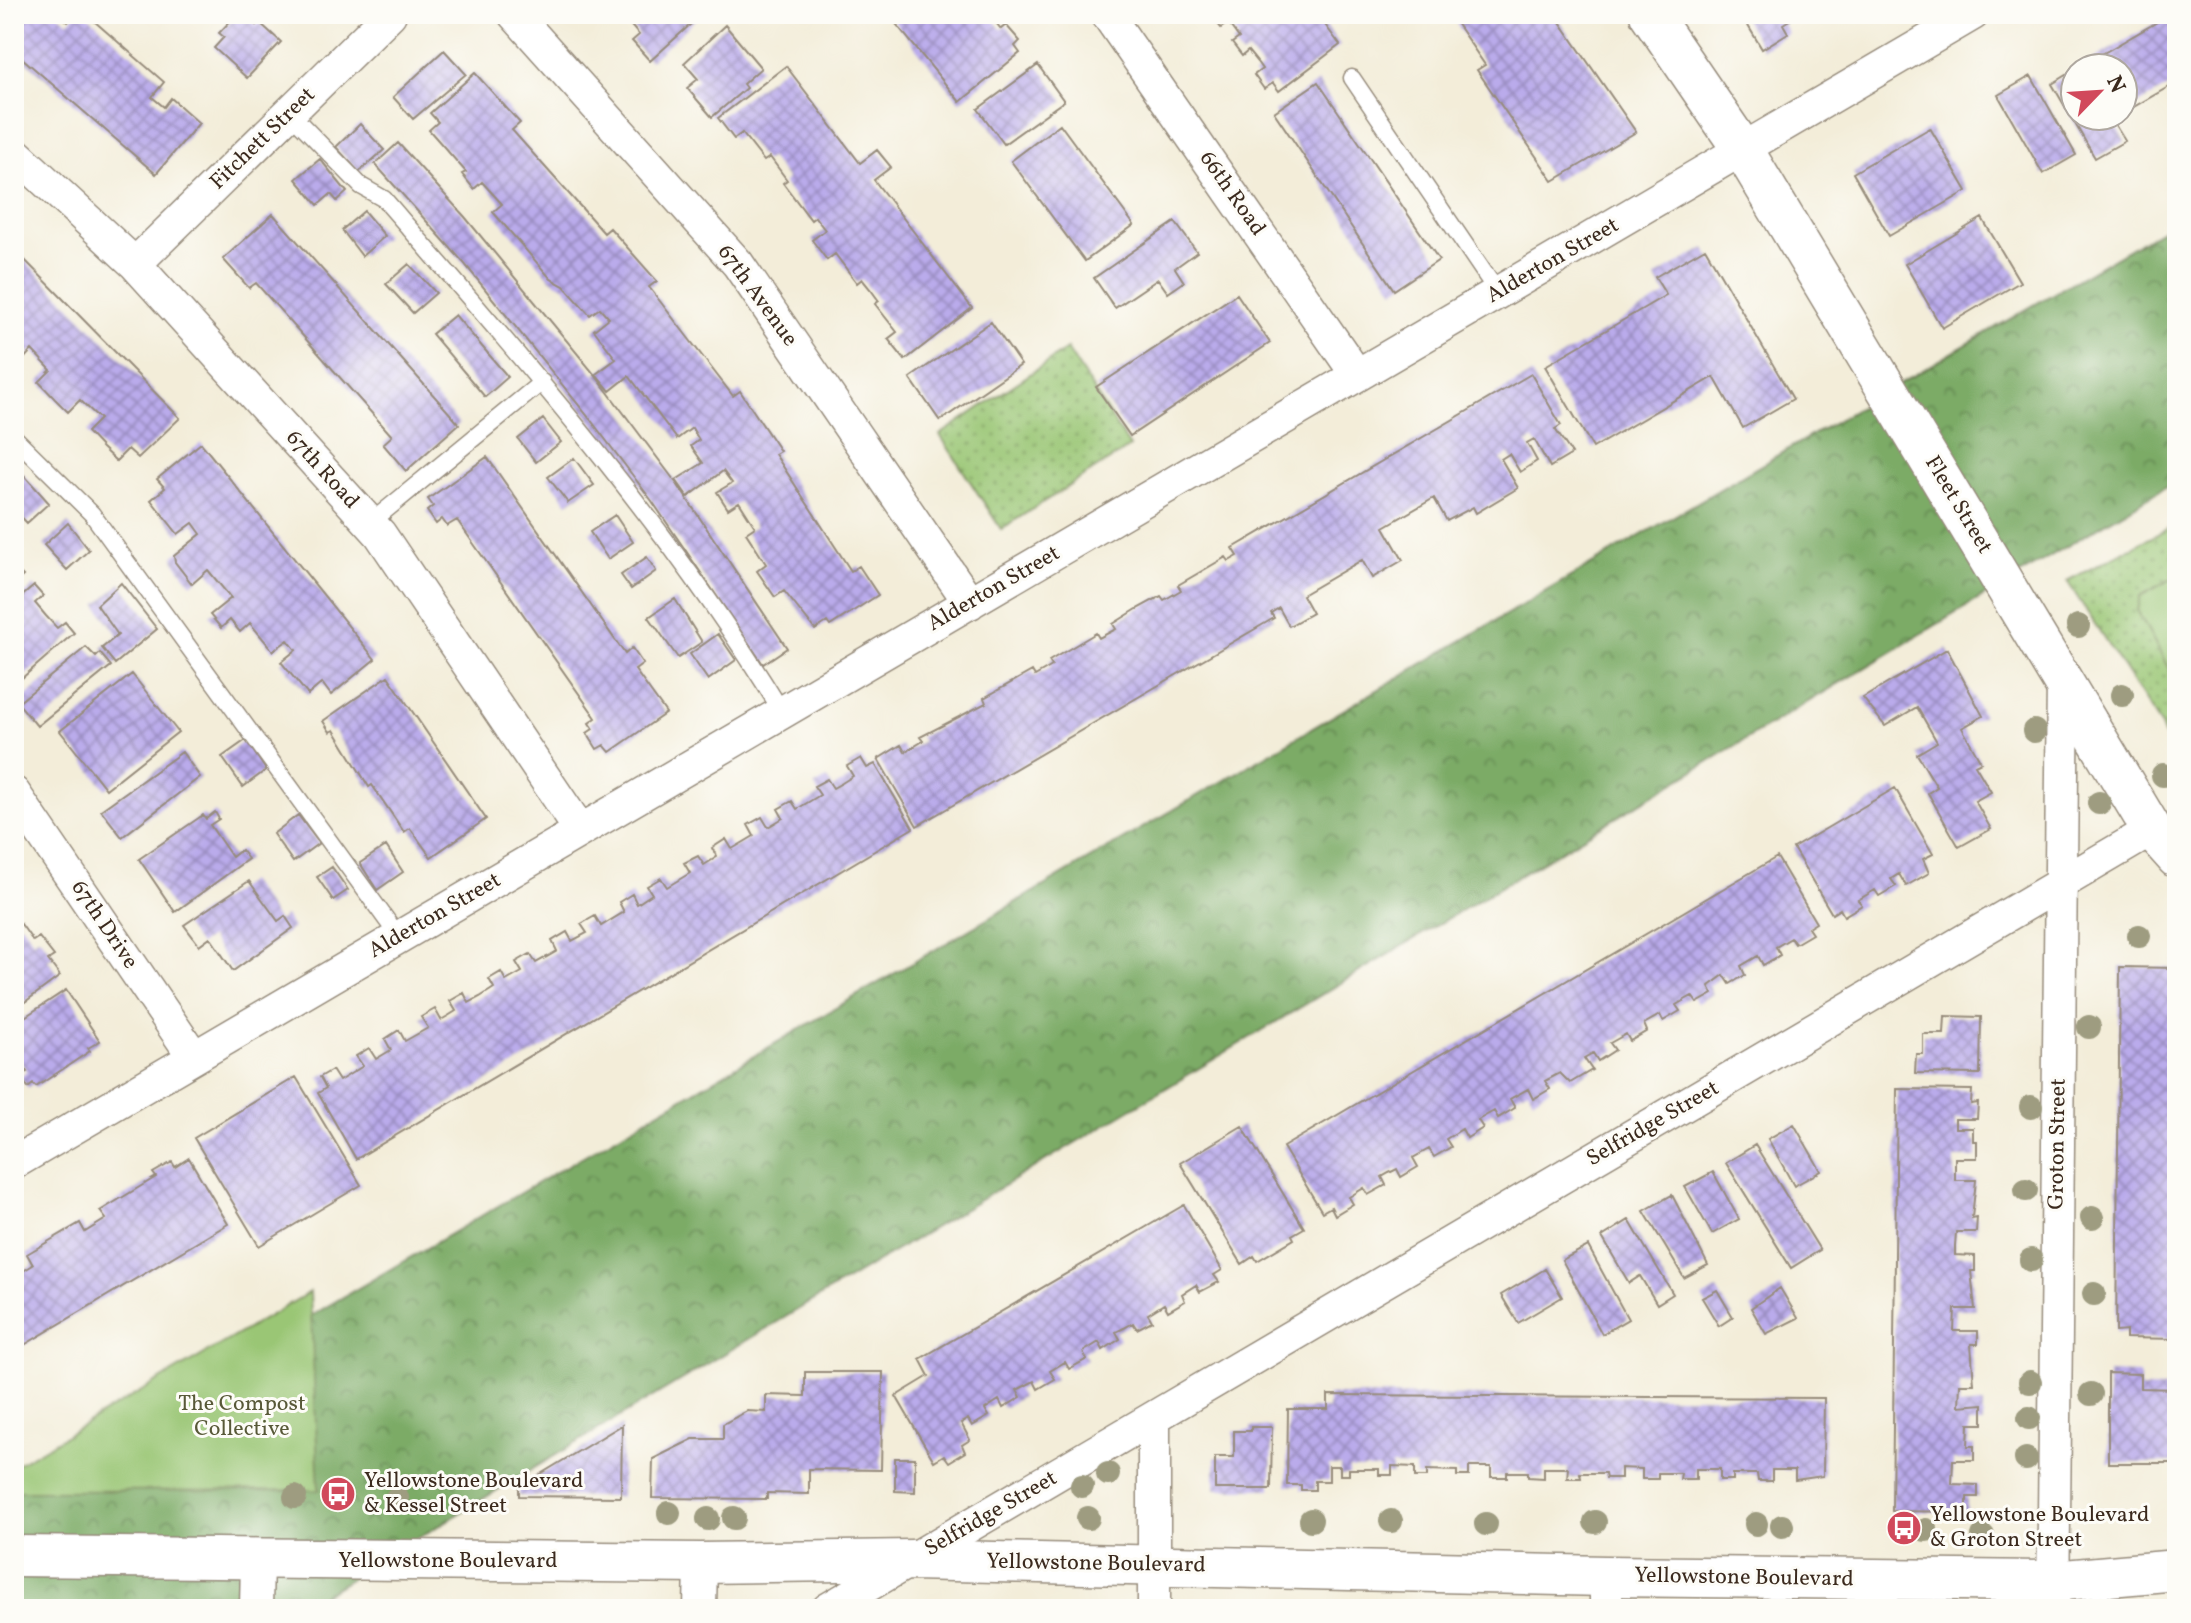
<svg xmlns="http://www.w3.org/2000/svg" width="2191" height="1623" font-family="Vollkorn,serif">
<defs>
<pattern id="grass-dots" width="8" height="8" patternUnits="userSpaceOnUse" patternTransform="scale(2)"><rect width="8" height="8" fill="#9ac674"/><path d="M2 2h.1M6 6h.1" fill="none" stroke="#7fa15f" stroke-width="1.8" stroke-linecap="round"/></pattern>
<pattern id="forest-crowns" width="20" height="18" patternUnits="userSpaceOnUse" patternTransform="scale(2)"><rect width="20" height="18" fill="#7bab66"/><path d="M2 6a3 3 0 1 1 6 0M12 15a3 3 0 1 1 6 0" fill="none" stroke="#668b53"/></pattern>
<pattern id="building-cross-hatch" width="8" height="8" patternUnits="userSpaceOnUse" patternTransform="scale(2)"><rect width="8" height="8" fill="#baabeb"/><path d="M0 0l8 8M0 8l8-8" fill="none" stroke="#988bbe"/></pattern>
</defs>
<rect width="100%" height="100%" fill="#fdfcf7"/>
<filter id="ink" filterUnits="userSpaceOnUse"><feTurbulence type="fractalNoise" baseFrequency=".0125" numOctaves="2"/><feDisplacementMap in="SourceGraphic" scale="16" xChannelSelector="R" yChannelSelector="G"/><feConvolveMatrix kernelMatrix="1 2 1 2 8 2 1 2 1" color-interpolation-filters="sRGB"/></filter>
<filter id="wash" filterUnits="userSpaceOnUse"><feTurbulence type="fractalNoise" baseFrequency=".006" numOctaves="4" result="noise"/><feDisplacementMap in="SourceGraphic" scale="32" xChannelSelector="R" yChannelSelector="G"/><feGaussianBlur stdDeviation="1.8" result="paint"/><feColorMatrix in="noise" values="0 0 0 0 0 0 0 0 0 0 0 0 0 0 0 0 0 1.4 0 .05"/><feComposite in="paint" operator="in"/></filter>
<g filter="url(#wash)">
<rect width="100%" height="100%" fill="#f3edd9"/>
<path fill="url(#grass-dots)" stroke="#6a7849" stroke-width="2" d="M1067,349L1130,447L1001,529L940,435Z
M2177,524V767L2161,726L2067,581Z"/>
<path fill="url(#forest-crowns)" stroke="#5b6a42" stroke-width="2" d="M2177,221V480L300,1609H14V1490Z"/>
<path fill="#9ac674" stroke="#6a7849" stroke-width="2" d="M2177,576V676L2172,675L2137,610L2140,596Z
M310,1292L319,1490L14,1491V1466Z"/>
<g id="blocks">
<path fill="url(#building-cross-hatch)" d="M14,14H59L68,22L76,14H86L164,82L152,97L164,107L171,98L199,123L156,174L14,51Z
M237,14H245L256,25L259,22L281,42L247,78L214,48L224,37L219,33Z
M621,14H702L650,61L632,41L639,35Z
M888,14H989L1001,29L1006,25L1020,41L1015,46L1020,53L960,102Z
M1210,14H1317L1340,45L1279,91L1273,83L1264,89L1254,75L1262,69L1257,62L1248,51L1242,56L1232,43L1239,38L1228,23L1221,28Z
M1450,14H1559L1556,16L1636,132L1553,181L1477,70L1485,65Z
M1741,14H1799L1783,24L1788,33L1762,49Z
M2171,14H2177V82L2123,113V68H2078Z
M725,25L761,68L743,84L746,88L712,117L687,88L698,79L684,63Z
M444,50L466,74L413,119L393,97Z
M1038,65L1064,101L1004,144L978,109Z
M786,66L860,163L877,150L891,167L874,180L972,308L905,360L888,339L897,332L875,304L879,301L871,290L862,279L857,283L835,254L827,260L812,240L825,230L815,217L811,220L783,183L787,180L770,157L764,161L742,133L734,139L718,118Z
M2075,70V116H2119L2112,120L2125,141L2095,158L2052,84Z
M475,73L520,123L512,130L604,233L610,228L657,281L649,287L733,396L740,391L780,451L775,454L851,571L859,566L878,595L830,626L827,622L815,630L784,591L775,597L757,571L766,564L746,533L755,527L739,502L728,509L717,492L732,483L723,471L688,497L676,480L703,463L691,446L699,440L692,428L677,439L629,376L610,391L596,374L616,359L594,330L609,318L600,308L590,315L564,286L551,279L493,212L502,204L482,182L474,189L462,174L466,172L429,130L438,122L430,113Z
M2031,76L2076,155L2043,174L1998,95Z
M1318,82L1439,260L1394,290L1274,112Z
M360,124L384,150L359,172L336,147Z
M1060,124L1134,225L1085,261L1011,161Z
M1930,128L1967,191L1889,236L1853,173Z
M398,143L465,217L595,375L677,484L787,648L763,664L652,501L590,419L464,263L375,164Z
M320,159L347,192L337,201L331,194L318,205L296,179Z
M364,211L385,236L362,256L342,230Z
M273,214L459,424L406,471L383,444L392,436L256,283L249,288L223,259Z
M1982,218L2020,282L1942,328L1905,264Z
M1175,222L1197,252L1175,268L1184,282L1168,293L1158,279L1115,308L1094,278Z
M1705,248L1793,399L1743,428L1714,377L1593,448L1545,366L1666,295L1655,277Z
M14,249L180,418L138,458L128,449L116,461L102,448L87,432L100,419L80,400L68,412L55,399L39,382L51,370L32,350L19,364L14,358Z
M409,264L436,293L413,313L386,284Z
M1237,294L1270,343L1130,436L1096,387Z
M455,315L508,377L485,397L432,334Z
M991,322L1021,365L940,421L910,378Z
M1531,374L1561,425L1555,429L1572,454L1550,467L1534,439L1527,443L1537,461L1520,472L1509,454L1501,459L1518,488L1476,513L1473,507L1447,521L1434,498L1384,527L1403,560L1372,578L1362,560L1302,595L1312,613L1289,626L1279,608L1271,613L1274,618L917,826L878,759L901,745L905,752L923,741L920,737L986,703L984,698L1032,671L1035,676L1052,666L1049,661L1096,633L1099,638L1116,629L1113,624L1137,609L1161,596L1164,600L1181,590L1178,585L1226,557L1229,561L1238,556L1233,548Z
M543,419L561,442L536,462L518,439Z
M201,443L375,659L331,695L322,683L308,695L281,662L296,650L288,640L273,651L250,623L240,632L230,620L221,628L210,615L231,598L208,570L192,584L175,562L174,556L201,534L193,523L178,534L151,500L165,488L157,479Z
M487,457L625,654L632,648L643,664L635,670L666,713L610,752L604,745L597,749L587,733L593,729L589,723L596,718L457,520L447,526L442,519L436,524L427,511L433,506L428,499Z
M574,458L594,485L568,503L548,477Z
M14,464L49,503L27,523L14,509Z
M615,515L633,542L608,559L590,532Z
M68,523L89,550L67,570L44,545Z
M647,557L656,571L631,589L621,575Z
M14,567L23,576L14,584Z
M121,583L157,629L115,664L102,648L118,635L97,605Z
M34,586L43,596L35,603L46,616L57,628L65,622L74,633L14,685V603Z
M675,599L702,642L678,658L649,617Z
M718,634L736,660L708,680L690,654Z
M86,647L96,657L100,653L111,666L37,726L18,703Z
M1947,649L1983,716L1962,728L1981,762L1975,765L1991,792L1975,801L1991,829L1959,847L1928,793L1937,787L1917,754L1937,742L1917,707L1885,726L1863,698Z
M132,674L178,732L106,789L60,731Z
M388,676L486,819L431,857L410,828L404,832L372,785L369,787L334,730L330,732L323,721Z
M246,740L266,770L243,787L222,757Z
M182,752L200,777L122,837L101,810Z
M861,758L867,768L875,764L913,828L356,1159L318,1093L326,1088L320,1077L332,1070L339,1081L363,1066L356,1056L369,1048L376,1059L391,1050L385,1039L399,1030L405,1041L428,1028L421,1017L435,1009L441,1020L448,1016L456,1011L450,1001L464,993L469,1003L480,997L494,988L489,979L501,972L506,981L522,972L516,962L530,954L536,963L547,957L557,951L552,941L567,932L572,941L587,933L581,924L595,916L601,926L624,912L619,902L632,894L637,904L652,894L647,886L661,878L667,887L690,873L684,863L698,856L704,865L717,857L712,848L726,839L732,849L744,842L754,836L748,825L762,817L768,827L783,818L778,809L792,801L797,809L820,795L814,786L827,779L833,788L842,783L853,776L847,766Z
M1895,788L1933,854L1923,859L1929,873L1906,886L1899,874L1891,879L1896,886L1879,896L1875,890L1858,900L1862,905L1844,916L1840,909L1832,914L1793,848Z
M215,812L219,819L210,825L232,857L241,850L248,859L175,912L139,859L203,815L206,819Z
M298,815L319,843L293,862L273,834Z
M386,846L403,872L377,890L360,863Z
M1777,857L1816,923L1808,928L1812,934L1795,944L1791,938L1776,947L1780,955L1763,965L1758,956L1741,966L1745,975L1730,984L1724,975L1709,986L1713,994L1697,1003L1692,996L1676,1005L1680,1011L1663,1021L1660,1015L1644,1024L1647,1031L1630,1041L1626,1034L1619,1038L1610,1043L1615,1050L1598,1061L1593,1053L1584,1058L1592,1070L1570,1083L1560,1073L1545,1081L1550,1089L1533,1099L1528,1089L1510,1099L1515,1108L1498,1118L1494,1111L1478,1120L1483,1128L1467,1138L1462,1129L1446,1139L1451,1147L1434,1157L1429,1149L1413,1158L1418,1167L1401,1177L1397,1169L1389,1173L1382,1177L1386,1185L1368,1195L1364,1188L1349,1197L1353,1204L1335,1215L1331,1207L1322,1212L1283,1147Z
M332,867L348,890L333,900L317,877Z
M249,881L278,921L285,916L293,928L233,971L210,937L199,945L184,925Z
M21,924L33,941L39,937L54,956L48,960L60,976L14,1010V930Z
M2120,967L2177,968V1339L2126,1338V1331L2116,1332Z
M66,990L100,1041L88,1048L90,1051L36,1087L33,1084L28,1088L20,1076L27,1072L14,1051V1024Z
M1945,1016L1981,1017L1980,1074L1915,1073L1916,1054H1923V1034H1944Z
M296,1077L361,1185L259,1246L194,1138Z
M1897,1089L1972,1090L1971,1104L1978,1103L1977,1119H1955V1128H1973V1141H1977V1158H1955V1180H1976L1972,1218L1977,1217L1976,1232H1956L1955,1246V1255L1975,1256V1271H1971L1975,1309H1955L1954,1331H1978V1344H1971L1974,1384H1960L1959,1406L1983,1404V1424H1969L1968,1446H1974V1460H1953L1952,1484L1978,1485V1497H1967V1512L1892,1511Z
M1794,1124L1821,1171L1794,1186L1768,1139Z
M1242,1126L1304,1228L1292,1235L1294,1239L1257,1261L1254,1256L1242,1264L1180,1163Z
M1755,1145L1820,1250L1791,1268L1726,1163Z
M189,1158L228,1224L14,1351V1264L20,1273L33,1265L27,1254L80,1223L85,1232L106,1219L100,1211L156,1177L153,1173L172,1162L175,1167Z
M1713,1172L1739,1219L1712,1234L1685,1187Z
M1672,1195L1708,1265L1684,1278L1644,1211Z
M1184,1205L1222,1270L1214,1275L1219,1282L1200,1292L1196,1285L1182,1294L1185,1301L1168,1311L1164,1304L1148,1314L1152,1321L1137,1329L1133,1323L1124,1328L1116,1332L1120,1339L1103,1350L1099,1342L1083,1352L1087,1359L1069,1369L1065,1362L1050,1371L1055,1379L1038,1389L1034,1381L1017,1390L1021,1397L1003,1408L999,1400L985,1409L989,1416L972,1426L968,1419L961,1423L970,1440L962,1445L965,1452L949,1462L944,1455L934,1461L896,1396L929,1376L920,1359Z
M1629,1220L1673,1294L1657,1304L1640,1276L1629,1283L1602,1237Z
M1588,1246L1628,1319L1602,1334L1562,1260Z
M1545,1269L1562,1297L1518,1323L1501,1295Z
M1780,1288L1798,1318L1766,1334L1751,1308Z
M1717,1290L1733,1317L1719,1326L1702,1298Z
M805,1372H883L881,1470L809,1469V1494L767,1493V1499L652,1498L653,1459L693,1439H723V1424L747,1411L766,1412V1395L805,1396Z
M2108,1373L2140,1374V1388L2177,1389V1463H2108Z
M1328,1395L1824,1398L1823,1476L1795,1480V1470H1772V1481H1758L1757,1474H1733V1480H1720V1469H1696V1479H1680L1681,1473H1658V1479H1642V1469L1621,1468V1478H1606L1605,1473H1580L1581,1478H1567L1568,1468H1544V1478L1528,1477V1472H1507V1477H1491V1467H1469V1476H1457V1471L1427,1470V1477H1415V1467L1392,1466V1475H1379V1469H1349V1475H1340V1466H1329V1481H1315V1490H1301V1485H1287L1288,1409H1328Z
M622,1425L621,1497L519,1496V1487Z
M1251,1427H1272L1271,1489H1215V1457H1234V1431H1251Z
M895,1458H915V1492L895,1491Z"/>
</g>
</g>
<g filter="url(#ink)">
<use href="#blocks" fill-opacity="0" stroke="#978c7c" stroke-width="2"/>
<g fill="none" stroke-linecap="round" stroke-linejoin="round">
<defs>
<path id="service" d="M1352,78L1498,293
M290,113L361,186L384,199C525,362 670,527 782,712
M14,437L92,514L399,937
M370,523L542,382"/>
<path id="minor" d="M514,14L738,264L970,603
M1107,14L1357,375
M14,152L135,264L380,534L580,830
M135,264L390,14
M14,793L194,1057
M14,1163L1973,14
M1154,1418V1609
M256,1609L257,1559
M700,1609L701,1563
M828,1609L2152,830
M1606,1609V1576
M2053,1609L2063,680"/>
<path id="tertiary" d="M1650,14L1743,150L2152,830L2177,858
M14,1556L701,1563L912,1560L1606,1576L2053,1581L2177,1570"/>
</defs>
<use href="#service" stroke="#978c7c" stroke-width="19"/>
<use href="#minor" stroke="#978c7c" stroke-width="35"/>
<use href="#tertiary" stroke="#978c7c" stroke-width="43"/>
<use href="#service" stroke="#fff" stroke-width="16"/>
<use href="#minor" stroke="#fff" stroke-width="32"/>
<use href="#tertiary" stroke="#fff" stroke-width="40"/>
</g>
<g fill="#9e9c80">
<circle cx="2078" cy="626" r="12"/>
<circle cx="2122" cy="695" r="12"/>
<circle cx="2034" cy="731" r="12"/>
<circle cx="2163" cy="775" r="12"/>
<circle cx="2099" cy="803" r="12"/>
<circle cx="2139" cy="936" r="12"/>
<circle cx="2089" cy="1027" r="12"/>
<circle cx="2031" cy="1107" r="12"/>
<circle cx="2026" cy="1190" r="12"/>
<circle cx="2092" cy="1218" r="12"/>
<circle cx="2031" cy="1260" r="12"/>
<circle cx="2094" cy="1294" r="12"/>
<circle cx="2030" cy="1382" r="12"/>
<circle cx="2091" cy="1394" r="12"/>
<circle cx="2029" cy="1418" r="12"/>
<circle cx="2026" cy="1459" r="12"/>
<circle cx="1108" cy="1474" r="12"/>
<circle cx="1082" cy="1486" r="12"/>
<circle cx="295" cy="1497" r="12"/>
<circle cx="397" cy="1498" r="12"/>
<circle cx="669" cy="1513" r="12"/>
<circle cx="734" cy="1518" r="12"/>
<circle cx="1088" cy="1518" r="12"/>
<circle cx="708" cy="1519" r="12"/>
<circle cx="1311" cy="1520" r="12"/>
<circle cx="1391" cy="1521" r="12"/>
<circle cx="1595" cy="1522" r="12"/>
<circle cx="1486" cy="1524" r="12"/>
<circle cx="1756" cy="1524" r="12"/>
<circle cx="1782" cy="1526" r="12"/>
<circle cx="1926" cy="1530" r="12"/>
<circle cx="1983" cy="1536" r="12"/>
</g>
</g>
<defs>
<symbol id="bus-disc" viewBox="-11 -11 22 22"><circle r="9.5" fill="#d1495b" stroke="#fdfcf7"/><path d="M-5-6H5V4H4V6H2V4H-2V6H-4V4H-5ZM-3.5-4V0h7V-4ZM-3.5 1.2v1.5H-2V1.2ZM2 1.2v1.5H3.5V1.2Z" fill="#fff"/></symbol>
</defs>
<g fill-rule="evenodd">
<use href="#bus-disc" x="318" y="1474" width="40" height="40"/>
<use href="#bus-disc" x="1884" y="1508" width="40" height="40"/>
</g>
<g text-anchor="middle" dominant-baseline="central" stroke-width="6" stroke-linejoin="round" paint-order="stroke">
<g font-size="22" fill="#3b2a1e" stroke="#fdfcf7">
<text transform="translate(263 139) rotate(-44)">Fitchett Street</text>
<text transform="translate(1232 194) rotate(55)">66th Road</text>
<text transform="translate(1553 261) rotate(-30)">Alderton Street</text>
<text transform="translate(757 296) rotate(54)">67th Avenue</text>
<text transform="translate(322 470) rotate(48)">67th Road</text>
<text transform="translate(1958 505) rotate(59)">Fleet Street</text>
<text transform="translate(994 589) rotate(-30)">Alderton Street</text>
<text transform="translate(435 916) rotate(-30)">Alderton Street</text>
<text transform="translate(104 925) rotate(56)">67th Drive</text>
<text transform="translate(1653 1124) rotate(-30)">Selfridge Street</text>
<text transform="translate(2058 1144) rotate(-89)">Groton Street</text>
<text transform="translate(991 1514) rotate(-30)">Selfridge Street</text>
<text x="448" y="1561">Yellowstone Boulevard</text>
<text transform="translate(1096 1564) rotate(1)">Yellowstone Boulevard</text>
<text transform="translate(1744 1578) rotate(1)">Yellowstone Boulevard</text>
</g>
<g font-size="22" fill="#585938" stroke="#fdfcf7">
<text x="242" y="1404">The Compost<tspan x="242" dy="25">Collective</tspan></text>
</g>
<g font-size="22" fill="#3b2a1e" stroke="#fdfcf7" text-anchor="start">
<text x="364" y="1481">Yellowstone Boulevard<tspan x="364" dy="25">&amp; Kessel Street</tspan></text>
<text x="1930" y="1515">Yellowstone Boulevard<tspan x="1930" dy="25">&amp; Groton Street</tspan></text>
</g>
</g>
<rect width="2191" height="1623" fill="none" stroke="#fdfcf7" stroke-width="48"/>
<g transform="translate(2099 92) rotate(65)"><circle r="38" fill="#fdfcf7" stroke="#afa8a0" stroke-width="2"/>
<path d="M0-6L14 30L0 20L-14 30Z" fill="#d1495b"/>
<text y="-12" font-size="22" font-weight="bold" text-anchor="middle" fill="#3b2a1e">N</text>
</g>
</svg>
